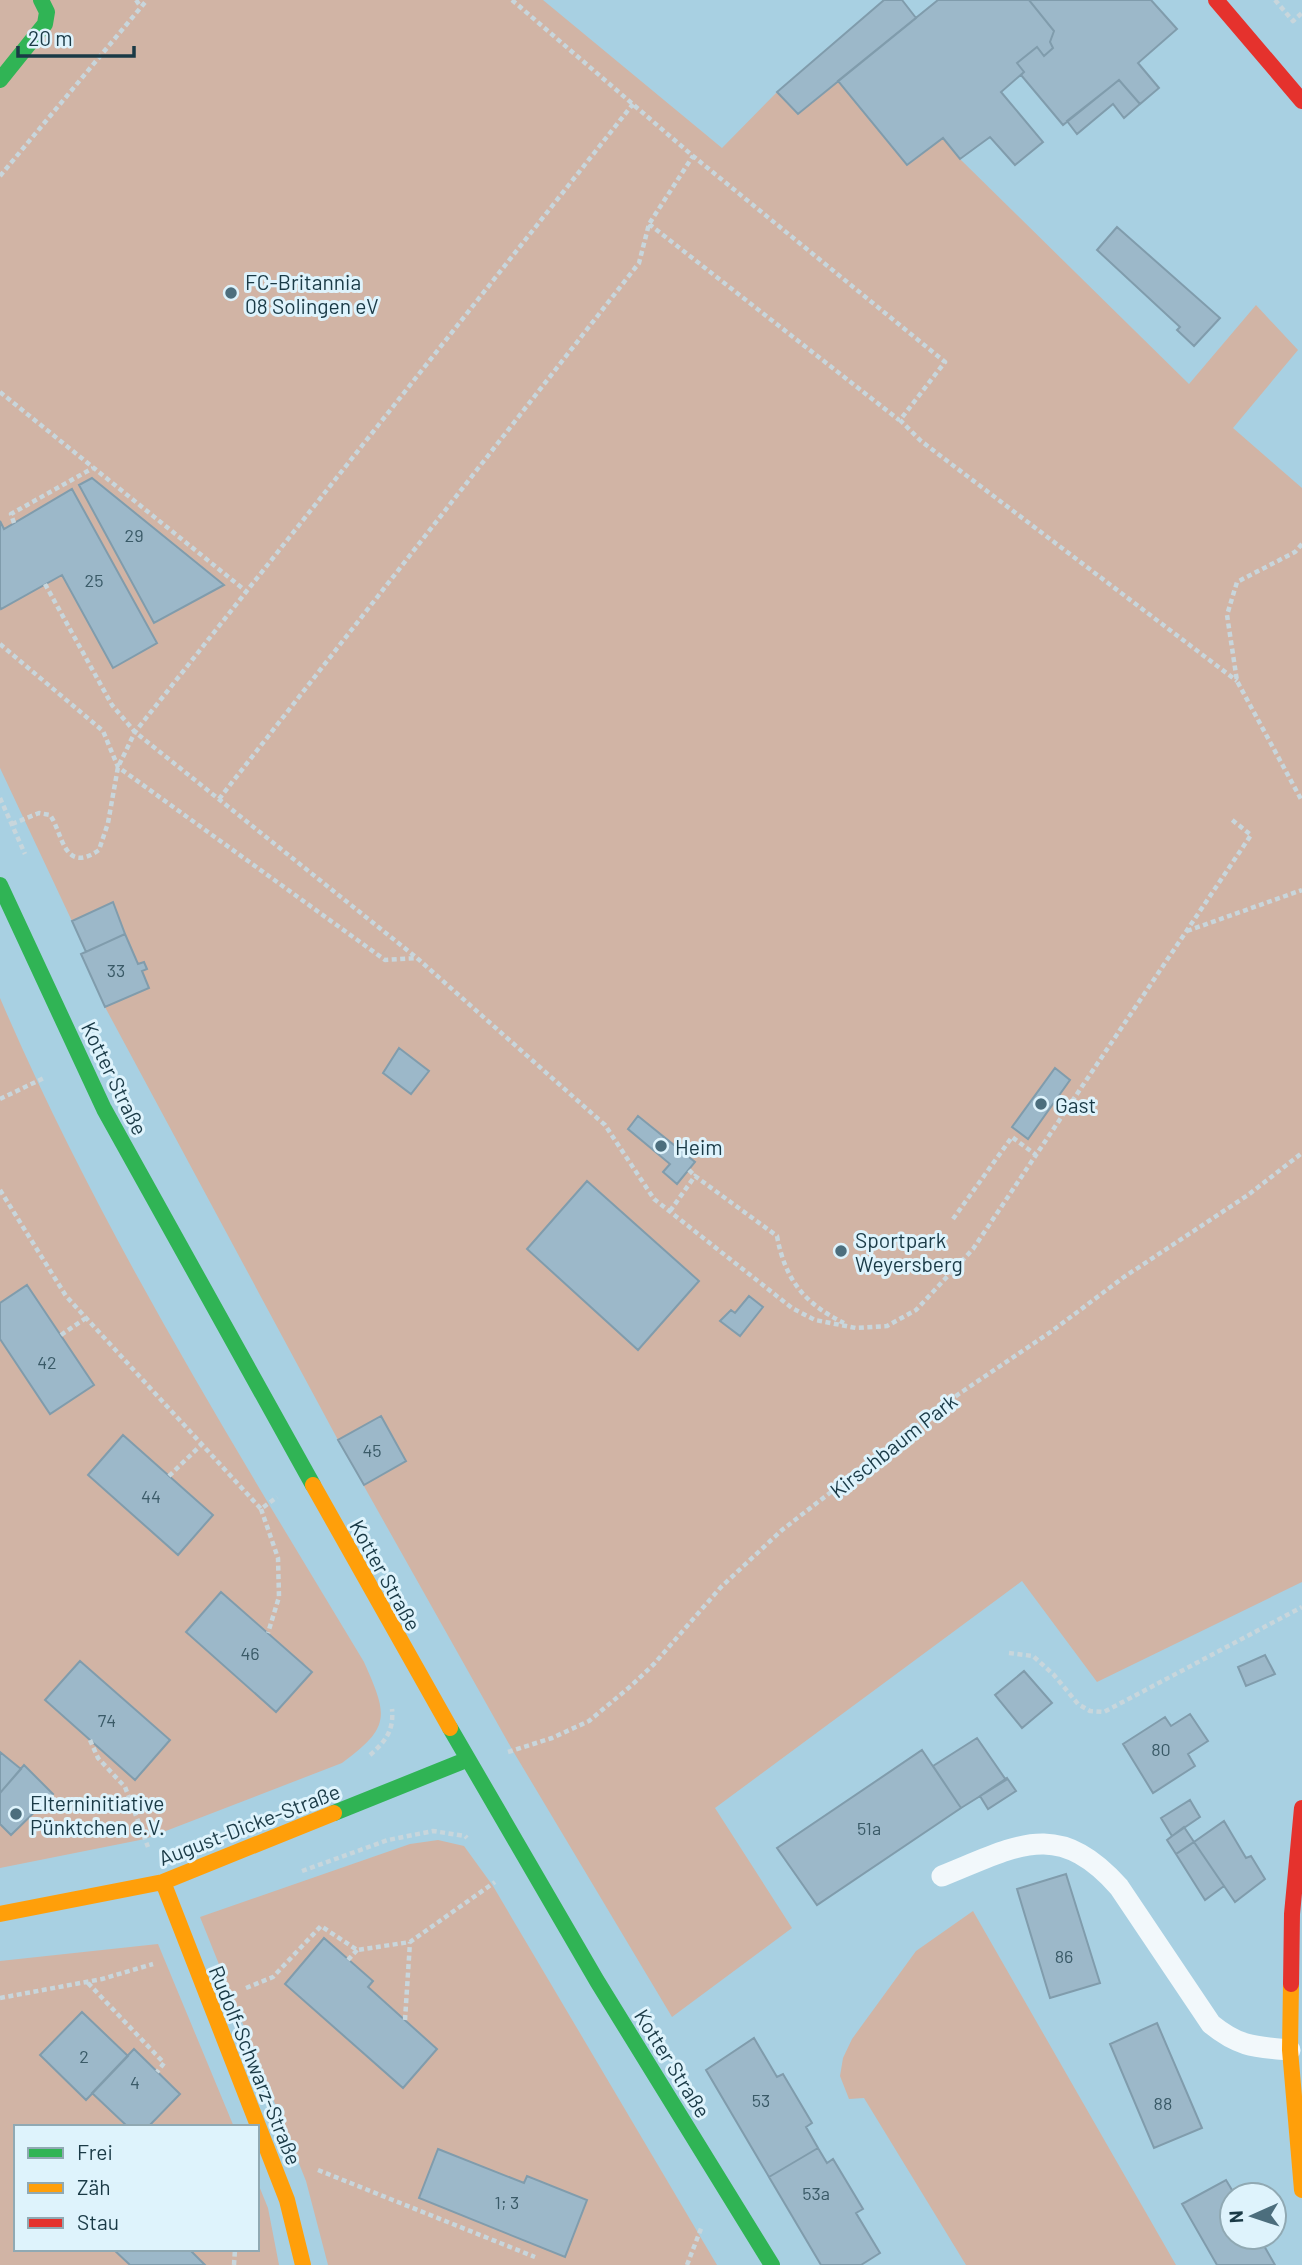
<svg xmlns="http://www.w3.org/2000/svg" width="1302" height="2265" font-family="Barlow,sans-serif">
<rect width="100%" height="100%" fill="#a8d0e2"/>
<path fill="#d1b4a5" d="M0,0H543L722,148L777,92L798,114L838,81L907,165L943,138L961,160L1189,384L1256,305L1298,350L1233,428L1302,488V1582L1097,1682L1022,1581L715,1808L792,1928L672,2017L513,1751L338,1440L105,1007L81,954L86,951L0,768Z
M0,998C100,1231 234,1446 364,1662C388,1716 391,1727 342,1763L145,1839L0,1868Z
M438,1840L464,1846L493,1886L717,2265H328L306,2181L200,1917L410,1844Z
M973,1911L1176,2265H966L864,2098L849,2099L840,2076L843,2058L852,2039L916,1951Z
M158,1944L234,2127H16V2249H257V2181L268,2208L279,2265H0V1961Z"/>
<path fill="#9cb8c9" stroke="#809cac" stroke-width="2" d="M884,0H902L916,18L798,114L777,92Z
M938,0H1029L1054,31L1050,42L1053,48L1044,56L1037,47L1017,63L1024,72L1001,92L1043,142L1015,165L990,137L960,159L943,138L907,165L838,81Z
M1029,0H1151L1177,29L1138,63L1159,88L1140,104L1119,80L1063,125L1021,75L1024,72L1017,63L1037,47L1044,56L1053,48L1050,42L1054,31Z
M1119,80L1140,104L1124,118L1113,104L1077,134L1067,121Z
M1117,227L1220,318L1194,346L1177,330L1180,327L1097,250Z
M92,478L224,585L154,623L79,485Z
M72,489L157,643L113,668L62,575L1,609L0,607V521L4,529Z
M113,902L125,934L86,952L72,921Z
M125,934L138,964L144,962L147,969L142,971L149,988L105,1007L81,954Z
M399,1048L429,1071L411,1094L383,1073Z
M1055,1068L1070,1080L1028,1139L1012,1127Z
M638,1116L695,1162L677,1184L663,1172L670,1164L628,1129Z
M587,1181L699,1281L638,1350L527,1249Z
M27,1285L94,1385L50,1414L0,1339V1303Z
M749,1296L763,1307L740,1336L720,1321L731,1310L735,1313Z
M381,1416L406,1461L364,1485L338,1440Z
M123,1435L213,1515L178,1555L88,1475Z
M221,1592L312,1672L276,1712L186,1632Z
M1265,1655L1275,1674L1246,1686L1238,1667Z
M80,1661L170,1740L135,1780L45,1700Z
M1024,1671L1052,1703L1022,1728L995,1695Z
M1190,1714L1208,1741L1188,1754L1195,1766L1153,1793L1123,1744L1165,1717L1171,1726Z
M977,1738L1006,1780L961,1808L933,1766Z
M922,1750L961,1808L817,1905L777,1848Z
M0,1752L21,1769L0,1793Z
M24,1765L53,1794L11,1835L0,1824V1793Z
M1007,1778L1016,1791L988,1809L980,1796Z
M1190,1800L1200,1817L1172,1836L1161,1818Z
M1224,1821L1246,1858L1251,1856L1265,1879L1235,1902L1194,1842Z
M1184,1827L1194,1842L1176,1854L1167,1840Z
M1194,1842L1224,1886L1205,1900L1176,1854Z
M1066,1874L1100,1983L1050,1998L1017,1889Z
M324,1938L373,1981L368,1987L437,2049L403,2088L285,1984Z
M82,2012L128,2056L86,2100L40,2055Z
M1157,2023L1202,2128L1154,2148L1110,2044Z
M754,2038L777,2077L783,2074L812,2123L806,2127L818,2148L769,2177L706,2070Z
M134,2049L180,2094L148,2127H128L92,2093Z
M818,2148L827,2163L833,2159L863,2209L856,2213L880,2253L861,2265H821L769,2177Z
M438,2149L524,2183L527,2176L587,2200L565,2257L419,2198Z
M1226,2180L1235,2195H1232V2237H1259L1275,2265H1217L1182,2204Z
M113,2249H189L205,2265H130Z"/>
<g fill="none" stroke-linecap="round" stroke-linejoin="round">
<path stroke="#c8d6dc" stroke-width="4.5" stroke-dasharray="5 3.5" stroke-linecap="butt" d="M136,0L141,7
M512,0L693,156L945,362L900,420L921,441L1237,681
M1275,0L1293,21L1302,13
M0,176L147,0
M649,224L899,420
M0,392L247,592
M14,523L11,514L93,468
M1302,544L1295,552L1237,582L1227,615L1237,681L1302,801
M45,584L112,705L135,732L417,958
M0,644L103,731L118,767L385,960L417,958L605,1125L654,1199L792,1308L815,1320L856,1328L887,1326L916,1310L973,1249L1036,1155
M0,798L25,854
M219,799L639,263L649,224L693,156
M12,824L39,813L50,815C63,833 63,875 99,850L108,823L118,767L135,732L633,104
M1187,931L1302,890
M0,1099L46,1077
M689,1170L695,1176
M0,1190L66,1296L261,1509L277,1497
M670,1211L695,1176L777,1236C785,1280 805,1304 844,1323
M953,1219L1012,1137L1036,1155L1251,835L1231,819
M61,1335L86,1318
M169,1476L201,1445
M261,1509L278,1558L279,1597L268,1633
M1009,1653L1033,1656L1054,1675L1078,1704L1090,1711L1104,1712L1302,1607
M90,1740L98,1758L125,1787L148,1847
M508,1752L552,1738L589,1721L632,1685L654,1664L721,1587L782,1530L947,1402L1052,1331L1124,1277L1248,1195L1302,1153
M370,1755C386,1741 394,1730 392,1709
M302,1871L388,1840L433,1831L465,1836L467,1838
M348,1960L357,1950
M88,1983L164,2063L157,2072
M246,1988L273,1977L321,1926L357,1950L410,1942L495,1882
M0,1998L102,1979L153,1964
M405,2020L410,1942
M318,2170L535,2257
M234,2265L235,2249
M687,2265L702,2226"/>
<path stroke="#f2f8fb" stroke-width="21" d="M942,1876C1015,1847 1057,1817 1119,1887L1211,2024C1239,2047 1255,2047 1290,2050"/>
<path stroke="#30b455" stroke-width="16" d="M0,80L45,24L47,12L41,0
M0,885L104,1109L313,1485
M450,1728L597,1981L772,2265
M334,1813L466,1760"/>
<path stroke="#ff9f0a" stroke-width="16" d="M313,1485L450,1728
M163,1882L287,2200L303,2265
M0,1914L163,1882L334,1813
M1291,1984L1290,2050L1302,2190"/>
<path stroke="#e5322d" stroke-width="16" d="M1216,0L1302,101
M1291,1984L1292,1914L1302,1808"/>
</g>
<g fill="#4c6e7d" stroke="#def3fc" stroke-width="2.5">
<circle cx="231" cy="293" r="7"/>
<circle cx="1041" cy="1104" r="7"/>
<circle cx="661" cy="1146" r="7"/>
<circle cx="841" cy="1251" r="7"/>
<circle cx="16" cy="1814" r="7"/>
</g>
<g text-anchor="middle" dominant-baseline="central" stroke-width="6" stroke-linejoin="round" paint-order="stroke">
<g font-size="18" fill="#3a5a67">
<text x="134" y="535">29</text>
<text x="94" y="580">25</text>
<text x="116" y="970">33</text>
<text x="47" y="1362">42</text>
<text x="372" y="1450">45</text>
<text x="151" y="1496">44</text>
<text x="250" y="1653">46</text>
<text x="107" y="1720">74</text>
<text x="1161" y="1749">80</text>
<text x="869" y="1828">51a</text>
<text x="1064" y="1956">86</text>
<text x="84" y="2056">2</text>
<text x="135" y="2082">4</text>
<text x="761" y="2100">53</text>
<text x="1163" y="2103">88</text>
<text x="816" y="2193">53a</text>
<text x="507" y="2202">1; 3</text>
</g>
<g font-size="21" fill="#1a3a46" stroke="#def3fc" text-anchor="start">
<text x="245" y="281">FC-Britannia<tspan x="245" dy="24">08 Solingen eV</tspan></text>
<text x="1055" y="1104">Gast</text>
<text x="675" y="1146">Heim</text>
<text x="855" y="1239">Sportpark<tspan x="855" dy="24">Weyersberg</tspan></text>
<text x="30" y="1802">Elterninitiative<tspan x="30" dy="24">Pünktchen e.V.</tspan></text>
</g>
<g font-size="21" fill="#1a3a46" stroke="#def3fc">
<text transform="translate(115 1078) rotate(64)">Kotter Straße</text>
<text transform="translate(893 1445) rotate(-38)">Kirschbaum Park</text>
<text transform="translate(386 1575) rotate(61)">Kotter Straße</text>
<text transform="translate(249 1824) rotate(-21)">August-Dicke-Straße</text>
<text transform="translate(673 2063) rotate(58)">Kotter Straße</text>
<text transform="translate(256 2065) rotate(68)">Rudolf-Schwarz-Straße</text>
</g>
</g>
<rect x="14" y="2125" width="245" height="126" fill="#def3fc" stroke="#90a9b3" stroke-width="2"/>
<rect x="28" y="2148" width="35" height="10" fill="#30b455" stroke="#90a9b3" stroke-width="2"/>
<text x="77" y="2160" font-size="21" fill="#1a3a46">Frei</text>
<rect x="28" y="2183" width="35" height="10" fill="#ff9f0a" stroke="#90a9b3" stroke-width="2"/>
<text x="77" y="2195" font-size="21" fill="#1a3a46">Zäh</text>
<rect x="28" y="2218" width="35" height="10" fill="#e5322d" stroke="#90a9b3" stroke-width="2"/>
<text x="77" y="2230" font-size="21" fill="#1a3a46">Stau</text>
<g transform="translate(1253 2216) rotate(267)"><circle r="33" fill="#def3fc" stroke="#90a9b3" stroke-width="2"/>
<path d="M0-5L12 26L0 18L-12 26Z" fill="#4c6e7d"/>
<text y="-10" font-size="19" font-weight="bold" text-anchor="middle" fill="#1a3a46">N</text>
</g>
<path d="M18 46v10h116v-10" fill="none" stroke="#1a3a46" stroke-width="3.5"/>
<text x="28" y="46" font-size="21" fill="#1a3a46" stroke="#def3fc" stroke-width="5" paint-order="stroke">20 m</text>
</svg>
